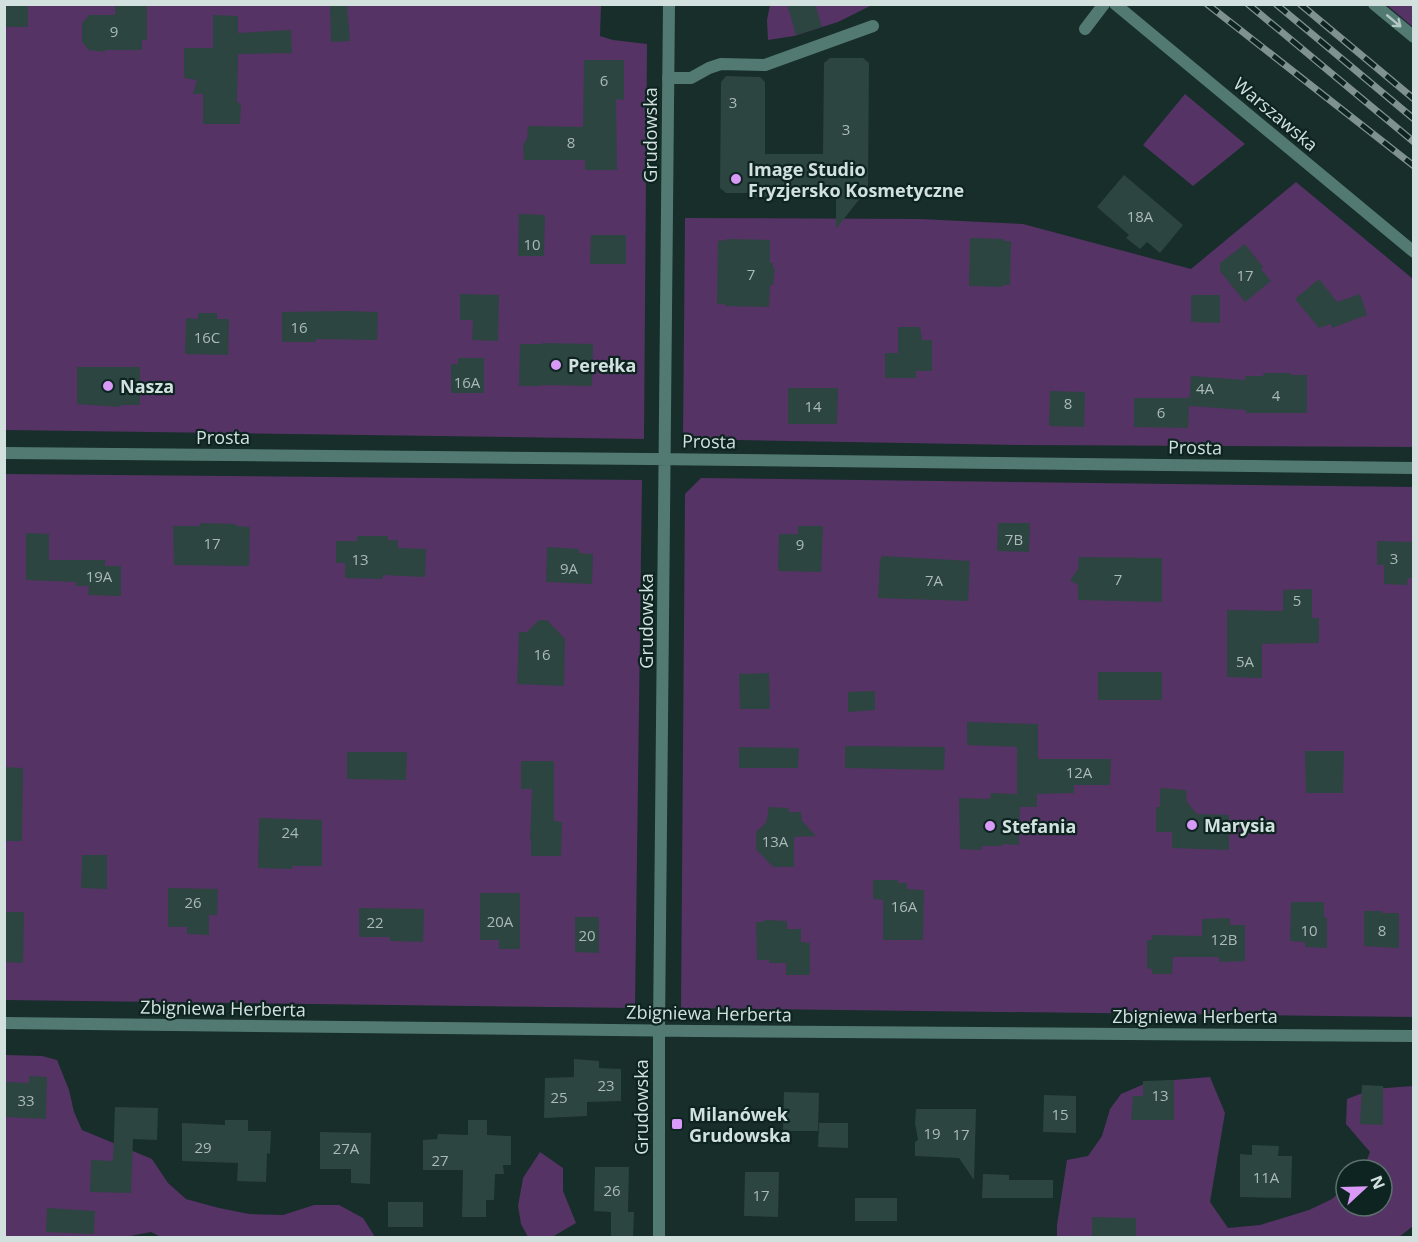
<svg xmlns="http://www.w3.org/2000/svg" width="1418" height="1242" font-family="'Open Sans',sans-serif">
<rect width="100%" height="100%" fill="#172e2a"/>
<path fill="#553364" d="M5,5H601L600,36L613,40L647,44L644,439L5,430Z
M770,5H872L838,22L794,36L768,40L767,20Z
M1387,5H1413V27Z
M1185,94L1245,144L1193,186L1143,145Z
M1296,182L1413,279V447L1020,445L683,439L685,218L920,219L1023,224L1191,269Z
M5,474L642,480L635,1008L5,1000Z
M701,478L1413,487V1017L681,1008L685,494Z
M5,1055L42,1056L57,1060L69,1090L74,1112L82,1130L152,1159L168,1183L186,1199L219,1208L249,1214L283,1215L314,1205H339L363,1218L375,1237L163,1238L151,1232L120,1238H5Z
M1210,1077L1225,1113L1210,1202L1228,1228L1260,1225L1309,1210L1332,1199L1346,1186V1206H1382V1170H1363L1370,1152L1346,1124L1347,1099L1373,1089L1413,1086V1226L1399,1237L1057,1238V1225L1067,1160L1088,1156L1102,1136L1110,1109L1121,1094L1149,1082Z
M540,1152L563,1168V1191L576,1223L552,1237H528L521,1224L518,1206L523,1178Z"/>
<path fill="#2d4541" d="M4,4H28V27H4Z
M115,4H147V40H142V50H105V52L89,50L82,42V23L89,15H115Z
M330,4H347L350,41L331,42Z
M787,4H815L822,27L796,35Z
M213,15L238,16V33L291,30L292,53L238,54L237,103H241L240,124H203V94H193L197,80L184,78V48H213Z
M830,58H863L869,63L868,188L836,229V198H812L808,193H775L771,198H757L753,193H726L720,188L721,82L726,76L760,77L765,82V154H823L824,63Z
M584,60H624V100L616,99L617,170H585V160H524L523,145L527,139L528,126L583,127Z
M1124,175L1183,225L1160,253L1147,242L1140,249L1126,238L1129,235L1097,207Z
M519,214L545,215L544,256H518Z
M591,235H626V264H590Z
M970,238L1004,239V241H1011L1010,285H1003V287L969,286Z
M727,239L770,240V263H773V268H775L773,285H770L769,307L725,306V304H717L718,241L726,240Z
M1245,244L1263,267L1261,269L1271,281L1245,302L1220,271V263Z
M1319,279L1337,302L1360,294L1367,315L1332,328L1331,324L1319,328L1295,299Z
M460,294L499,295L498,341L472,340L473,320H460Z
M1191,295H1220V323L1191,322Z
M346,311L378,312L377,340L316,339V342H282V312Z
M198,313H217V319H229L228,355L185,354L186,318L198,319Z
M898,327H920L922,340H932V371H916V378H885V353H898Z
M542,343L593,344L592,386L542,385V386H519L520,344H542Z
M458,358H484V393H451V364H458Z
M77,367H140V405H121L120,407L77,404Z
M1264,373H1291V375H1307V413H1246V410L1189,406L1188,428L1134,427V398H1190L1189,406L1191,376L1246,380L1245,376H1263Z
M788,388H838L837,424H788Z
M1050,391L1085,392L1084,427L1049,426Z
M200,523L236,524V526L250,527L249,566L174,565L173,526H200Z
M998,523H1030L1029,552L997,551Z
M798,526H823L821,572L778,571L779,534H798Z
M26,533L49,534V560H105V566H121V596L88,595L89,586H76V582L26,580Z
M357,536H388V540H398V548L426,549L425,577L383,575V579L345,578V563H336V541H357Z
M1377,541L1413,542V578H1408L1407,585L1384,584V565H1377Z
M547,547L579,549V553L593,554L592,584L546,582Z
M882,556L970,561L968,601L878,598L880,559H881Z
M1079,557L1162,558V602L1078,600V585L1070,580L1078,569Z
M1312,589V618H1319V643L1262,644V678L1227,677V610L1283,611V590Z
M539,620H547L565,639L564,686L517,684L519,632H527Z
M1098,672H1162V700H1098Z
M769,673L770,709H740L739,674Z
M875,691V710L848,712V692Z
M967,722L1038,724V759H1111L1110,785H1074V793L1037,794V807H1020L1019,845L1003,844L1002,846H982L981,850L960,849L959,798L990,799L991,793L1017,794V747L967,745Z
M845,746L945,747L944,770L845,768Z
M739,747L799,748L798,768H739Z
M1305,751H1344L1343,793H1306Z
M347,752H407L406,780L347,779Z
M521,761H554V821L562,822L561,856H531V840H530L532,789H521Z
M4,767L23,768L22,841H4Z
M1160,788L1186,790L1187,802L1197,814L1229,815V850L1172,848V832H1156V807H1160Z
M769,807L788,808L789,812H801L802,821L816,836L794,837V867H773L756,849V832L766,823Z
M259,818L322,820V866H292V869L258,868Z
M82,855H107V889L81,888Z
M873,880H898V883H907V889L924,890L923,940H883V900L873,899Z
M168,888L218,889L217,915H209V935L187,934V927H168Z
M480,893H520V949H499V940H480Z
M1291,902H1324V917L1327,918V948L1305,947V942L1290,941Z
M359,908L424,909L423,942L390,941V937H359Z
M1364,911H1382V913H1399V948L1364,946Z
M4,912H24L23,963L4,962Z
M575,917H599V953L575,952Z
M1230,918V925H1245V961L1219,962V957H1173L1172,974H1152V969L1147,968V940H1152V935L1202,936V919Z
M764,920L787,921V929H801V942L810,943V975H786V963H769V960H757L756,922H764Z
M574,1059L599,1061V1068L621,1069V1101L587,1102V1116L544,1118L545,1078L574,1077Z
M29,1076L47,1077L46,1119L5,1117L6,1082L29,1083Z
M1174,1080V1120H1131L1133,1096H1143V1081Z
M1362,1085L1383,1086V1125L1360,1124Z
M784,1092L819,1093L818,1131H783Z
M1044,1095L1076,1096V1133L1043,1132Z
M115,1107L158,1108L157,1140L133,1139L131,1193L90,1192L91,1160L113,1161Z
M916,1109H976L974,1180L959,1158L915,1156V1142L918,1140L915,1123Z
M225,1120H248V1131H271L270,1154L267,1153L266,1182L237,1181L238,1163L182,1161V1123L225,1125Z
M468,1120H487V1135L511,1136V1165H503L504,1174H495L494,1200H486V1217H462L463,1170H423V1140L437,1139L438,1134L468,1135Z
M819,1123H848V1148L818,1147Z
M320,1132L371,1133L370,1184L351,1183V1169H320Z
M1252,1145L1279,1146L1278,1156H1292L1291,1198L1240,1197V1154L1252,1155Z
M595,1167H629L628,1212H634L633,1238H611V1212L594,1211Z
M745,1172H779L778,1217L744,1216Z
M983,1174L1009,1175V1180H1053V1198H982Z
M855,1198H897V1221H855Z
M388,1202H423V1227H388Z
M47,1208L95,1211L94,1234L46,1232Z
M1092,1217L1136,1218V1238H1092Z"/>
<g fill="none" stroke-linecap="round" stroke-linejoin="round">
<path stroke="#527a73" stroke-width="12" d="M1085,29L1104,4
M668,78H691L709,68L721,64L765,65L873,26"/>
<path stroke="#527a73" stroke-width="12" d="M1374,4L1414,37
M4,453L650,459L1414,468
M4,1023L696,1031L1414,1036
M659,1238V1030L669,4"/>
<path stroke="#527a73" stroke-width="12" d="M1115,4L1414,252"/>
<defs>
<path id="rail" d="M1207,4L1414,166
M1248,4L1414,142
M1276,4L1414,119
M1300,4L1414,99"/>
</defs>
<use href="#rail" stroke="#80928f" stroke-width="7"/>
<use href="#rail" stroke="#0d2421" stroke-width="4.5" stroke-dasharray="14" stroke-linecap="butt"/>
</g>
<defs><path id="oneway-shaft" d="M-6 0H5M1.5-3L5.5 0L1.5 3" fill="none" stroke-width="1.6" stroke-linecap="round" stroke-linejoin="round" transform="scale(1.5)"/></defs>
<use stroke="#b3c7c3" href="#oneway-shaft" transform="translate(1394 21) rotate(40)"/>
<g fill="#d99af7" stroke="#0d2421" stroke-width="2">
<circle cx="736" cy="179" r="6"/>
<circle cx="556" cy="365" r="6"/>
<circle cx="108" cy="386" r="6"/>
<circle cx="1192" cy="825" r="6"/>
<circle cx="990" cy="826" r="6"/>
<rect x="671" y="1118" width="12" height="12" rx="3"/>
</g>
<g text-anchor="middle" dominant-baseline="central" stroke-width="4.5" stroke-linejoin="round" paint-order="stroke">
<g font-size="15" fill="#aabab7">
<text x="114" y="31">9</text>
<text x="604" y="80">6</text>
<text x="733" y="102">3</text>
<text x="846" y="129">3</text>
<text x="571" y="142">8</text>
<text x="1140" y="216">18A</text>
<text x="532" y="244">10</text>
<text x="751" y="274">7</text>
<text x="1245" y="275">17</text>
<text x="299" y="327">16</text>
<text x="207" y="337">16C</text>
<text x="467" y="382">16A</text>
<text x="1205" y="388">4A</text>
<text x="1276" y="395">4</text>
<text x="1068" y="403">8</text>
<text x="813" y="406">14</text>
<text x="1161" y="412">6</text>
<text x="1014" y="539">7B</text>
<text x="212" y="543">17</text>
<text x="800" y="544">9</text>
<text x="1394" y="558">3</text>
<text x="360" y="559">13</text>
<text x="569" y="568">9A</text>
<text x="99" y="576">19A</text>
<text x="1118" y="579">7</text>
<text x="934" y="580">7A</text>
<text x="1297" y="600">5</text>
<text x="542" y="654">16</text>
<text x="1245" y="661">5A</text>
<text x="1079" y="772">12A</text>
<text x="290" y="832">24</text>
<text x="775" y="841">13A</text>
<text x="193" y="902">26</text>
<text x="904" y="906">16A</text>
<text x="500" y="921">20A</text>
<text x="375" y="922">22</text>
<text x="1309" y="930">10</text>
<text x="1382" y="930">8</text>
<text x="587" y="935">20</text>
<text x="1224" y="939">12B</text>
<text x="606" y="1085">23</text>
<text x="1160" y="1095">13</text>
<text x="559" y="1097">25</text>
<text x="26" y="1100">33</text>
<text x="1060" y="1114">15</text>
<text x="932" y="1133">19</text>
<text x="961" y="1134">17</text>
<text x="203" y="1147">29</text>
<text x="346" y="1148">27A</text>
<text x="440" y="1160">27</text>
<text x="1266" y="1177">11A</text>
<text x="612" y="1190">26</text>
<text x="761" y="1195">17</text>
</g>
<g font-size="18" fill="#d3e1de" stroke="#0d2421">
<text transform="translate(1276 114) rotate(40)">Warszawska</text>
<text transform="translate(650 135) rotate(-90)">Grudowska</text>
<text x="223" y="437">Prosta</text>
<text transform="translate(709 441) rotate(1)">Prosta</text>
<text transform="translate(1195 447) rotate(1)">Prosta</text>
<text transform="translate(646 621) rotate(-90)">Grudowska</text>
<text transform="translate(223 1008) rotate(1)">Zbigniewa Herberta</text>
<text transform="translate(709 1013) rotate(1)">Zbigniewa Herberta</text>
<text x="1195" y="1016">Zbigniewa Herberta</text>
<text transform="translate(641 1107) rotate(-90)">Grudowska</text>
</g>
<g font-size="18" font-weight="bold" fill="#d3e1de" stroke="#0d2421" text-anchor="start">
<text x="748" y="169">Image Studio<tspan x="748" dy="21">Fryzjersko Kosmetyczne</tspan></text>
<text x="568" y="365">Perełka</text>
<text x="120" y="386">Nasza</text>
<text x="1204" y="825">Marysia</text>
<text x="1002" y="826">Stefania</text>
<text x="689" y="1114">Milanówek<tspan x="689" dy="21">Grudowska</tspan></text>
</g>
</g>
<rect width="1418" height="1242" fill="none" stroke="#d3e1de" stroke-width="12"/>
<g transform="translate(1364 1188) rotate(68)"><circle r="28" fill="#0d2421" stroke="#5c706d" stroke-width="1.5"/>
<path d="M0-4.5L10 22L0 15L-10 22Z" fill="#d99af7"/>
<text y="-9" font-size="16" font-weight="bold" text-anchor="middle" fill="#d3e1de">N</text>
</g>
</svg>
